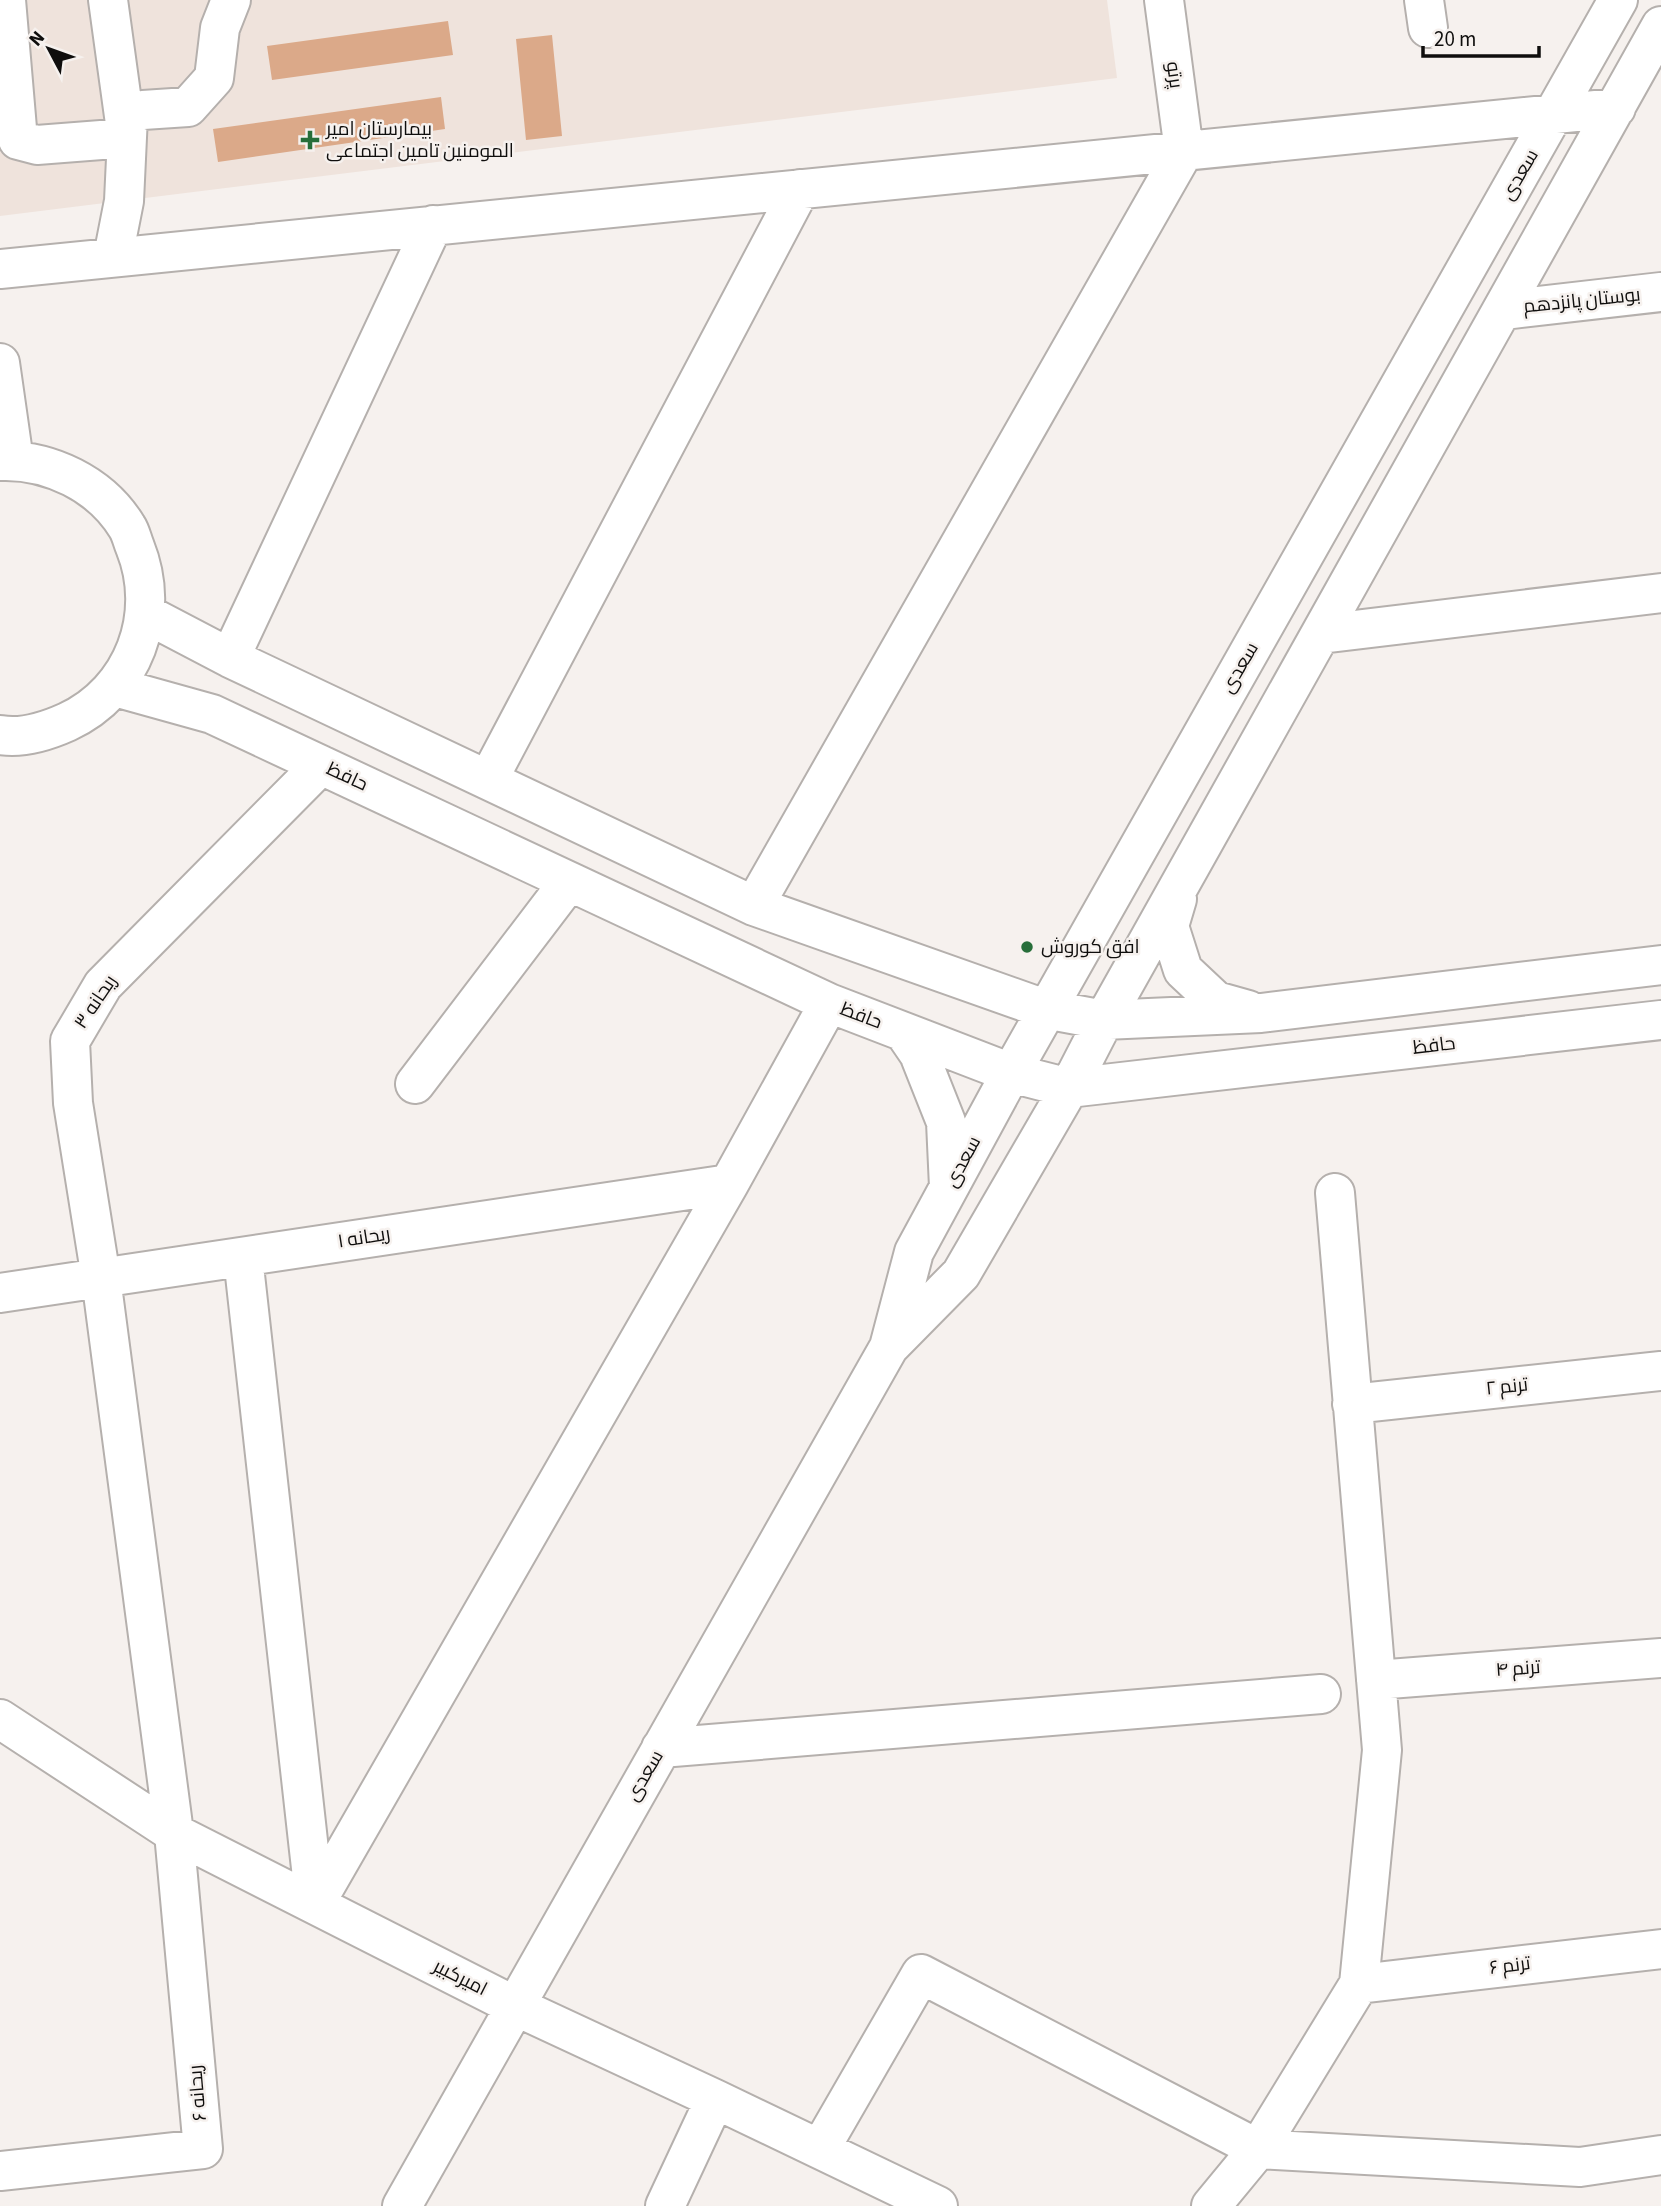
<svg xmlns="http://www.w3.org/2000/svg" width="1661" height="2206" font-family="'Source Sans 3',Cairo,sans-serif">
<rect width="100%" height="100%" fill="#f6f1ee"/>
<path fill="#efe3dc" d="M0,0H1107L1117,78L0,216Z"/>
<path fill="#dba989" d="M448,21L453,55L272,80L267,46Z
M552,35L562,136L526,140L516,39Z
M441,97L445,129L218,162L213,129Z"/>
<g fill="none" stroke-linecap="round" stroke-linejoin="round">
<defs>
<path id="minor" d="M6,0L18,140L37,145L127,138L108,0
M1424,0L1428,28
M113,257L124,201L128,116L143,110L188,107L214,78L220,28L231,0
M0,269L1616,108
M1504,310L1661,292
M0,363L14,461
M0,461C49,459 101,484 127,527C131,533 132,540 135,547C162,614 134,691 67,722C47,731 22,739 0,735
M146,614L230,658L754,906L1045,1009L1104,1020L1261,1013L1661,965
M1321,634L1661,593
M230,658L433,225
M115,687L212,714L829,1003L1011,1073L1069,1088L1661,1020
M488,780L800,189
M1177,899L1169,926L1183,970L1216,1001L1248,1010
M754,906L1184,151L1164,0
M904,1032L919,1054L946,1122L949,1187
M415,1084L568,883
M243,1257L315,1904
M0,1293L729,1184
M891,1345L961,1274L1069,1088L1104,1020L1661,26
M1352,1404L1661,1371
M1376,1680L1661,1658
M0,1719L174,1833L515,2006L715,2099L938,2206
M661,1748L1321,1694
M315,1904L729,1184L829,1003
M1359,1984L1661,1949
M820,2149L921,1974L1258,2149L1580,2167L1661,2155
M0,2171L203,2149L174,1833L101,1278L73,1103L70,1041L103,985L321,765
M402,2206L889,1347L914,1252L1011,1073L1618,0
M665,2206L715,2099
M1211,2206L1258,2149L1359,1984L1382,1750L1335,1193"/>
</defs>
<use href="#minor" stroke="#b5b0ad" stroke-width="42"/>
<use href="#minor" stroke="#fff" stroke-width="38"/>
</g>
<g fill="#276e3a" stroke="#f6f1ee" stroke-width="2.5">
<path d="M306.5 129.5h7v7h7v7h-7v7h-7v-7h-7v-7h7z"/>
<circle cx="1027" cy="947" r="7"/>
</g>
<g text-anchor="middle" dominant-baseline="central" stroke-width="5" stroke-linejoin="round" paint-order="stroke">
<g font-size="19" fill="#0f0e0d" stroke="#f6f1ee">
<text transform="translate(1174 75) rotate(82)">پرتو</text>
<text transform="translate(1520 175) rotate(-60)">سعدی</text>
<text transform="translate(1582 301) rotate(-6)">بوستان پانزدهم</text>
<text transform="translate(1240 668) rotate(-60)">سعدی</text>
<text transform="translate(347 777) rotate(25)">حافظ</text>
<text transform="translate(96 1002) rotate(-56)">ریحانه ۳</text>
<text transform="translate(861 1016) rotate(21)">حافظ</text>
<text transform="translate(1434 1046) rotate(-7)">حافظ</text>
<text transform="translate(963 1162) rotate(-62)">سعدی</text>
<text transform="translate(364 1238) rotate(-9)">ریحانه ۱</text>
<text transform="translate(1507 1387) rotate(-6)">ترنم ۲</text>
<text transform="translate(1518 1669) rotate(-4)">ترنم ۴</text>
<text transform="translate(645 1776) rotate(-60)">سعدی</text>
<text transform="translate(1510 1966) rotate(-7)">ترنم ۶</text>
<text transform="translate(460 1978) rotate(27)">امیرکبیر</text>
<text transform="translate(198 2093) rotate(-95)">ریحانه ۶</text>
</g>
<g font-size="19" fill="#0f0e0d" stroke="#f6f1ee" text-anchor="start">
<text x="326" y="129">بیمارستان امیر<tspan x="326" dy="22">المومنین تامین اجتماعی</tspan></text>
<text x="1041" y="947">افق کوروش</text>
</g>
</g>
<g transform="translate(49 49) rotate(311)" stroke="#f6f1ee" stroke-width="5" paint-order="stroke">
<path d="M0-5L12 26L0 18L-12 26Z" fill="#0f0e0d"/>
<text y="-10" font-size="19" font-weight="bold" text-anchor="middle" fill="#0f0e0d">N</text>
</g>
<path d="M1423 46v10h116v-10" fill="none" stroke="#0f0e0d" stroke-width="3.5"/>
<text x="1434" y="46" font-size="21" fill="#0f0e0d" stroke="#f6f1ee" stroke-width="5" paint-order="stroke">20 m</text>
</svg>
